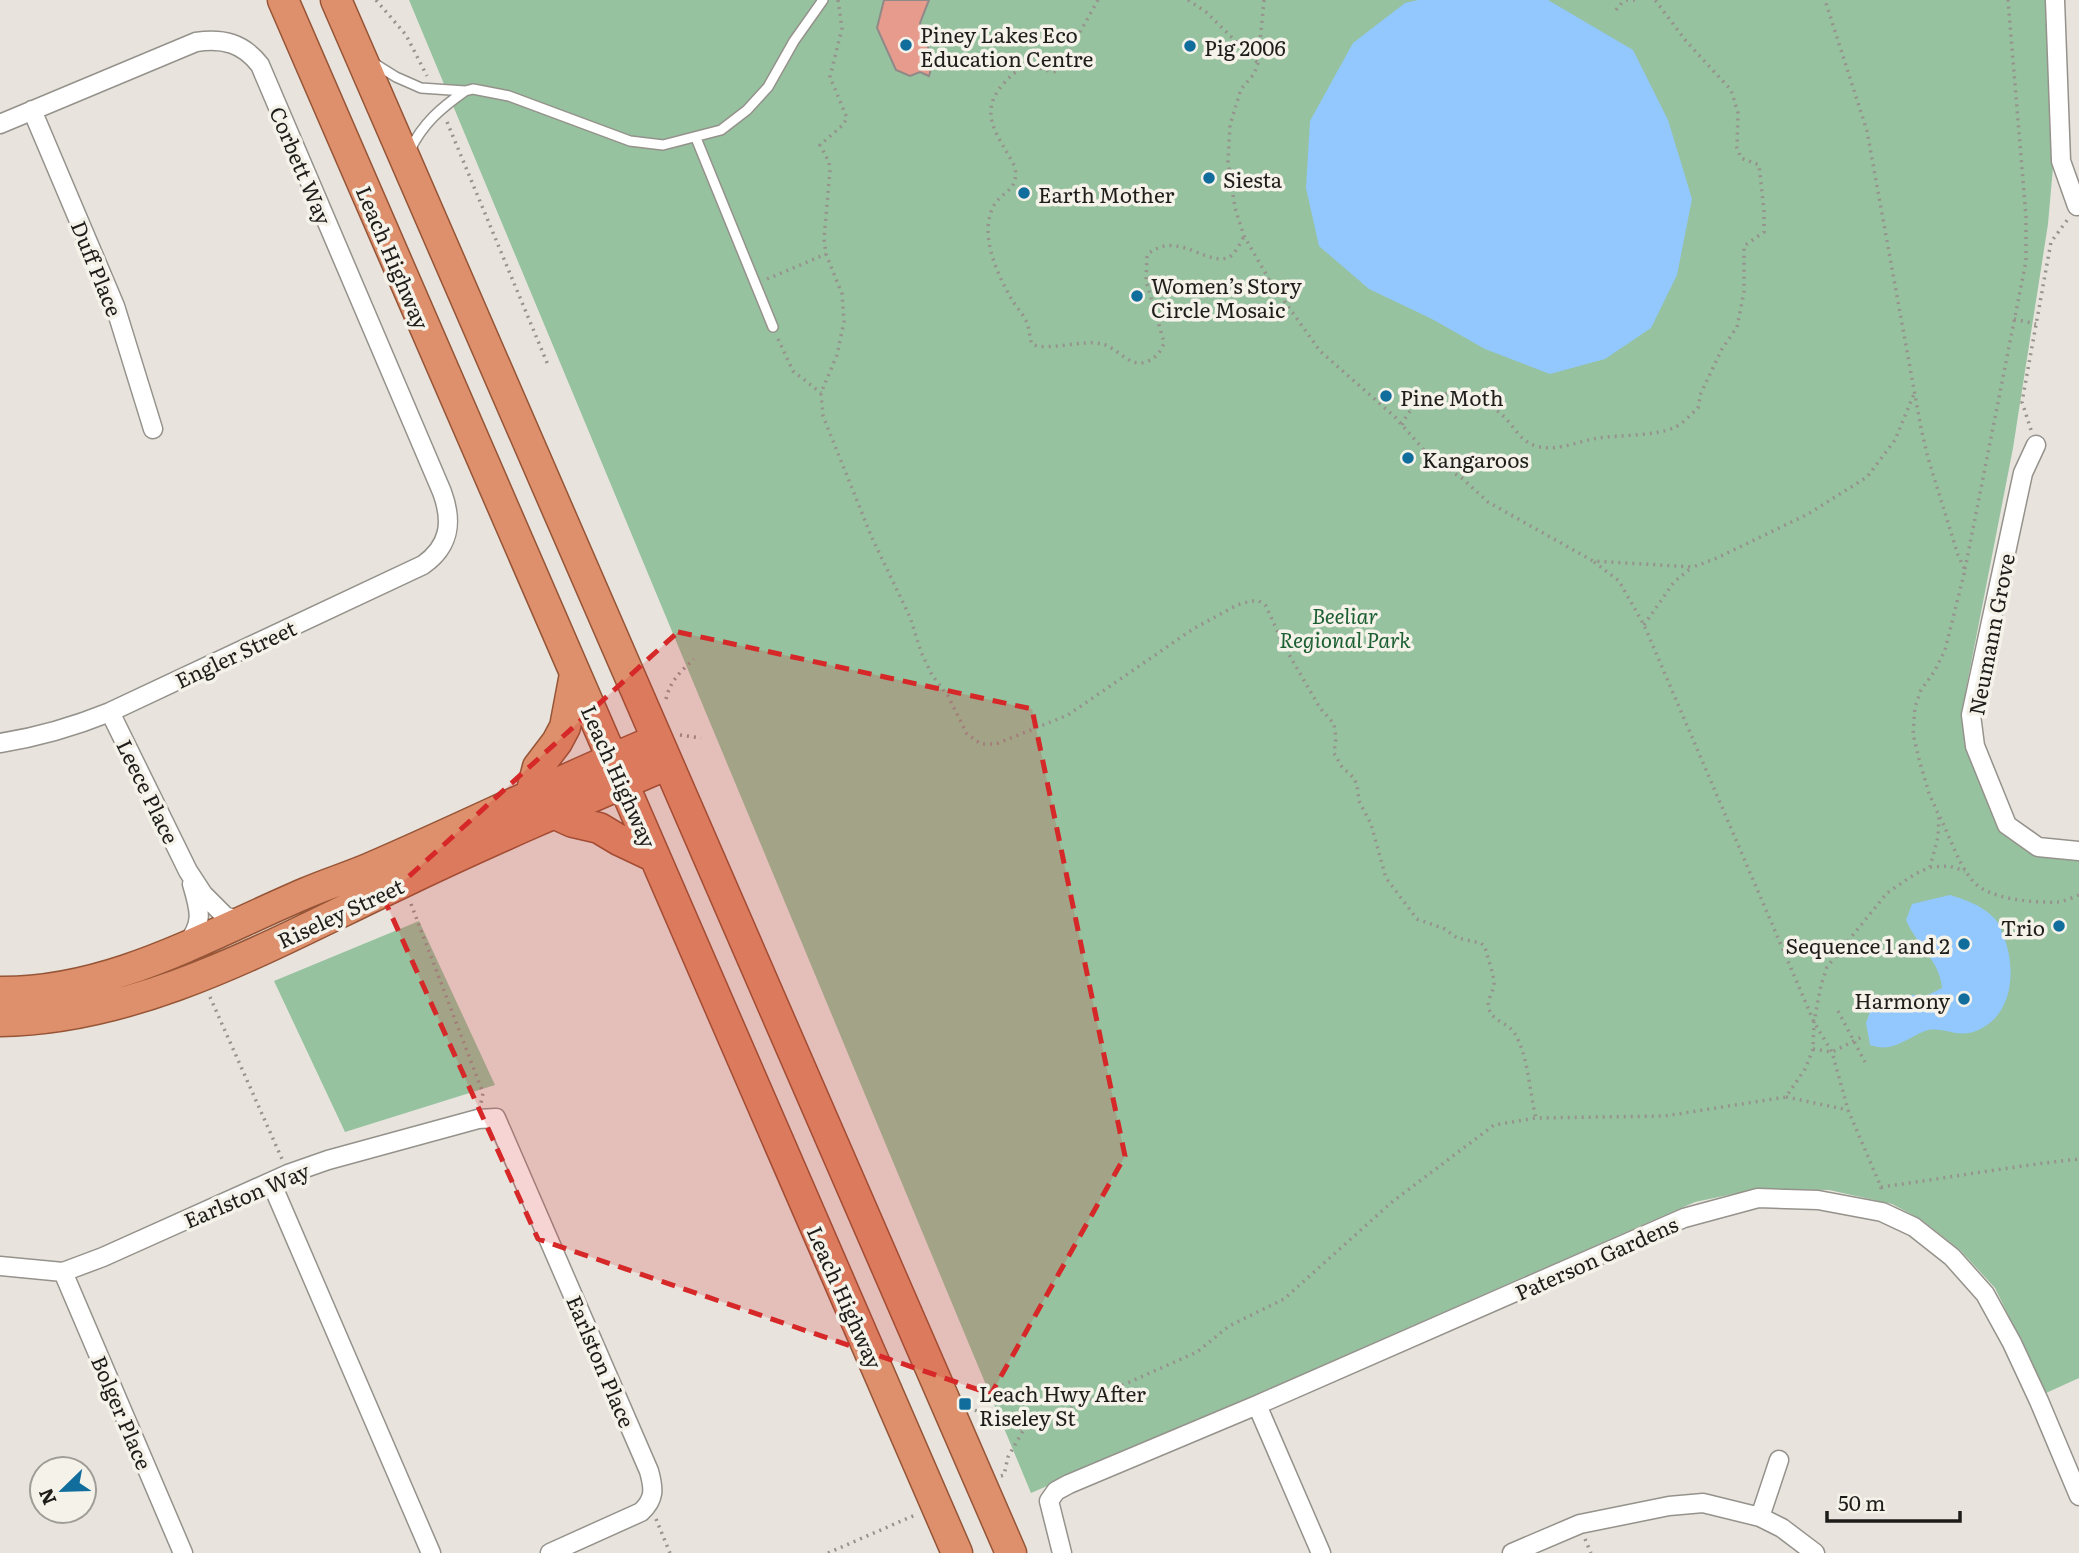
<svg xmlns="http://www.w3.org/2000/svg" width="2079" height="1553" font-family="Literata,serif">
<rect width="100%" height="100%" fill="#e8e4dd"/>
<path fill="#96c29f" d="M409,0H2047L2054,156L2048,224L2013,448L1962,710L1965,743L2005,835L2036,854L2079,861V1378L2046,1393L1995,1288L1960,1250L1922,1220L1892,1204L1829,1190L1757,1189L1695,1202L1031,1493Z
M419,921L495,1085L345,1132L274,981Z"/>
<path fill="#92c8fe" d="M1418,0H1548L1633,50L1668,120L1692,199L1677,275L1651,328L1605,359L1550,374L1485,349L1432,319L1369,289L1319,246L1306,188L1310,121L1353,43L1405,3Z
M1950,895C1966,900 1981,905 1993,917C1998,921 2001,929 2003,935C2015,963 2015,1006 1987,1025C1960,1044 1946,1024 1925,1031C1905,1039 1893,1053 1870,1045L1866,1023L1871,1009L1896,995H1928L1942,988C1940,961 1916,944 1906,920L1912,904Z"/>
<path fill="#e79b8d" stroke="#918987" stroke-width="2" d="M884,0H929L920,23L933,62L929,76L920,72L910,76L896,70L877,28Z"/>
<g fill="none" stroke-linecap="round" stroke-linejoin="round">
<defs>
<path id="service" d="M372,62L396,77L421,88L465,91L473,89L509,96L630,141L663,145L721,130L747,110L768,87L794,41L823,0
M696,138L773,327
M410,150C423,123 441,108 465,91"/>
<path id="minor" d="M2055,0L2061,161L2077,206
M32,110L115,306L153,429
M0,124L196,42C223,38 243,43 260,65L442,492C453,522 450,546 423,565L110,712C73,727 39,737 0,743
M2036,445L2023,473L1971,715L1975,746L2007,825L2038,847L2079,851
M110,712L188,871L203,894L226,917L244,920
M186,945C204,923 200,911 192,884
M271,1182L431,1553
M0,1266L63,1272L103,1257L288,1174L328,1160L478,1119L496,1118L649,1471C654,1489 655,1499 641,1512L550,1553
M63,1272L183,1553
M1257,1405L1321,1553
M1760,1517L1779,1460
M1062,1553L1049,1501L1056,1491L1069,1484L1257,1405L1684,1218L1758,1198L1818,1200L1882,1212L1914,1227L1952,1257L1985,1294L2012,1343L2039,1401L2079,1496
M1512,1553L1580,1524L1669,1506L1703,1503L1760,1517L1782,1528L1815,1553"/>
<path id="trunk" d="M283,0L957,1553
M336,0L1011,1553
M531,794L538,767L557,742L565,727L575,674
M553,813L573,822L599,828L619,840L655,857
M0,992C111,993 207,935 306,893C329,883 353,876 375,866C470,825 562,779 657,740
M0,1021C142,1019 272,944 397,885C486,842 577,803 668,764"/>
</defs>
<use href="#service" stroke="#95928c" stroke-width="12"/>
<use href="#minor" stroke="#95928c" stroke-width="21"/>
<use href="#trunk" stroke="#965537" stroke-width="33"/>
<path stroke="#96938d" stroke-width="3.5" stroke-dasharray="2 5" stroke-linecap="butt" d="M376,0L406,35L427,76
M838,0L842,28L830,77L847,118L843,125L820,145L829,162L830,170L824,239L826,254L842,294L844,322L837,355L821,393L823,416L872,538L910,617L921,652L932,675L948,696L967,734L981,744H996L1068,715L1193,629L1237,605L1251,601H1259L1266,606L1283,644L1320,708L1334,724L1336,738L1334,753L1342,767L1354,778L1357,785L1359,801L1371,824L1386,878L1417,919L1445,929L1457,938L1481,943L1485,947C1487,956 1494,975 1494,983C1494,992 1486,1000 1489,1009C1493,1022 1508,1022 1515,1034C1529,1058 1529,1091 1536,1118
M1098,0L1058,71C1047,74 1038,64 1026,67C1017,70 1010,76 1004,83C976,114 999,136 1015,167C1019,192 1002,190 993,207C979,236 998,276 1012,300C1017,308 1024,315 1027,323C1030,330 1029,337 1032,344C1045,352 1084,339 1102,344C1116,347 1127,364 1141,363C1152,362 1162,352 1164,342L1146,281L1147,255C1178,227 1212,272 1232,255C1237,250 1241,242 1244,236
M1188,0L1206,12L1258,63
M1264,0L1258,63L1254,74L1241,89L1230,125L1228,161L1235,208L1244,236L1270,281L1320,351L1395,417L1431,458L1463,479L1488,502L1593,561L1693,567L1717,558L1808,514L1867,477L1895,440L1914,394
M1626,0H1640
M1616,10L1624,0
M447,122L548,365
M767,279L826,254
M2014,319L2036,324
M778,339L793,371L821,393
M1402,425C1419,383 1471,388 1501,414C1513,424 1520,442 1536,446C1557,452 1578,441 1599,438C1620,435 1655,436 1673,428C1682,425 1691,414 1698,408L1701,393L1722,349L1737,327L1744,292V246L1764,232V211L1759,165L1741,158L1737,148L1738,113L1731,90L1686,41L1655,0
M2031,430L2022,402L2051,242L2068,219
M1594,562L1619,581L1644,625L1814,1022L1832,1052L1848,1110L1881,1187V1194
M1965,569L2026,261V217L2008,0
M1644,625L1674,582L1691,568
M666,699C670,681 681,671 694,659
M680,735L701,738
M1940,817C1950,837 1958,863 1972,880C1988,900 2035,903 2059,902C2065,901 2073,897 2079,895
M1930,867L1949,866L1965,871
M411,904L483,1093L481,1103
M210,997L282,1159
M1838,1011L1865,1062
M1813,1049L1832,1052L1862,1037
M1786,1097L1848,1110
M1881,1187C1947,1178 2013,1166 2079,1159
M975,1410L999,1423L1023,1429
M1001,1476L1004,1475L1008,1457L1024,1429L1197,1352L1229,1326L1284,1299L1392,1202L1494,1125L1536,1118L1665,1116L1786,1097L1805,1069L1813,1049L1814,1022L1821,985L1827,967L1887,893L1915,874L1930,867L1938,837L1939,816L1929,793L1920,763L1913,734L1915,707L1921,690L1934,672L1945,650L1965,570L1958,555L1928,458L1921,428L1867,131L1825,0
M656,1519L670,1553
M1585,1539L1591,1553
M828,1553L915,1515"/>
<use href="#service" stroke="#fff" stroke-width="9"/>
<use href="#minor" stroke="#fff" stroke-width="18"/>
<use href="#trunk" stroke="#de8f6b" stroke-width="30"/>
</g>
<path fill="#d62828" fill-opacity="0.2" stroke="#d62828" stroke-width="5" stroke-dasharray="14 9" stroke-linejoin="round" d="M678,632L1032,709L1125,1156L991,1394L538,1239L384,899Z"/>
<g fill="#116e9c" stroke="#f5f2ea" stroke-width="2.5">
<circle cx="906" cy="45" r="7"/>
<circle cx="1190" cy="46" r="7"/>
<circle cx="1209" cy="178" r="7"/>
<circle cx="1024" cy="193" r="7"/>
<circle cx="1137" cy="296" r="7"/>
<circle cx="1386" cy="396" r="7"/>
<circle cx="1408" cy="458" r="7"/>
<circle cx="2059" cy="926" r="7"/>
<circle cx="1964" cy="944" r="7"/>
<circle cx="1964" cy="999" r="7"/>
<rect x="958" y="1397" width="14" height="14" rx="3.5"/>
</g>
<g text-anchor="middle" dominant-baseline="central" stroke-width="7" stroke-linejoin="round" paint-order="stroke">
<g font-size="21" fill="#1e1d1a" stroke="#f5f2ea" text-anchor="start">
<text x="920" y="33">Piney Lakes Eco<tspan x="920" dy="24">Education Centre</tspan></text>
<text x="1204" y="46">Pig 2006</text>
<text x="1223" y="178">Siesta</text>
<text x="1038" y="193">Earth Mother</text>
<text x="1151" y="284">Women’s Story<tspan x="1151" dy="24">Circle Mosaic</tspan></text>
<text x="1400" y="396">Pine Moth</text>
<text x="1422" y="458">Kangaroos</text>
<text x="2045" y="926" text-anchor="end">Trio</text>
<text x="1950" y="944" text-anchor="end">Sequence 1 and 2</text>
<text x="1950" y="999" text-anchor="end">Harmony</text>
<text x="979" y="1392">Leach Hwy After<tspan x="979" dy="24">Riseley St</tspan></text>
</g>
<g font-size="21" fill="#1e1d1a" stroke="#f5f2ea">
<text transform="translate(302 165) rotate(67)">Corbett Way</text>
<text transform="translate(394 257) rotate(67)">Leach Highway</text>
<text transform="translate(98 268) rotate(68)">Duff Place</text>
<text transform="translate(1990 634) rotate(-79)">Neumann Grove</text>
<text transform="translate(235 653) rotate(-25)">Engler Street</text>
<text transform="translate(620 776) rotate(66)">Leach Highway</text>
<text transform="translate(149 791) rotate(64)">Leece Place</text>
<text transform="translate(340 912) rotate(-25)">Riseley Street</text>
<text transform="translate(246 1194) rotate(-23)">Earlston Way</text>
<text transform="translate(1596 1257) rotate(-24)">Paterson Gardens</text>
<text transform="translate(846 1297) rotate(66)">Leach Highway</text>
<text transform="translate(602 1361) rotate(67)">Earlston Place</text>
<text transform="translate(123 1412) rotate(67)">Bolger Place</text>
</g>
<g font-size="21" font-style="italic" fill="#1b5f32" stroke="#f5f2ea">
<text x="1345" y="614">Beeliar<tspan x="1345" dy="24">Regional Park</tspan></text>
</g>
</g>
<g transform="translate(63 1490) rotate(247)"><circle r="33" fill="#f5f2ea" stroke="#9f9d97" stroke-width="2"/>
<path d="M0-5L12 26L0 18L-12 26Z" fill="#116e9c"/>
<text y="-10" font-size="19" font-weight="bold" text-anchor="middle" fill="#1e1d1a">N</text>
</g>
<path d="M1827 1511v10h133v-10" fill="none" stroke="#1e1d1a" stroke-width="3.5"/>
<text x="1838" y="1511" font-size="21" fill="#1e1d1a" stroke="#f5f2ea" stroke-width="5" paint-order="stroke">50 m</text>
</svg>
